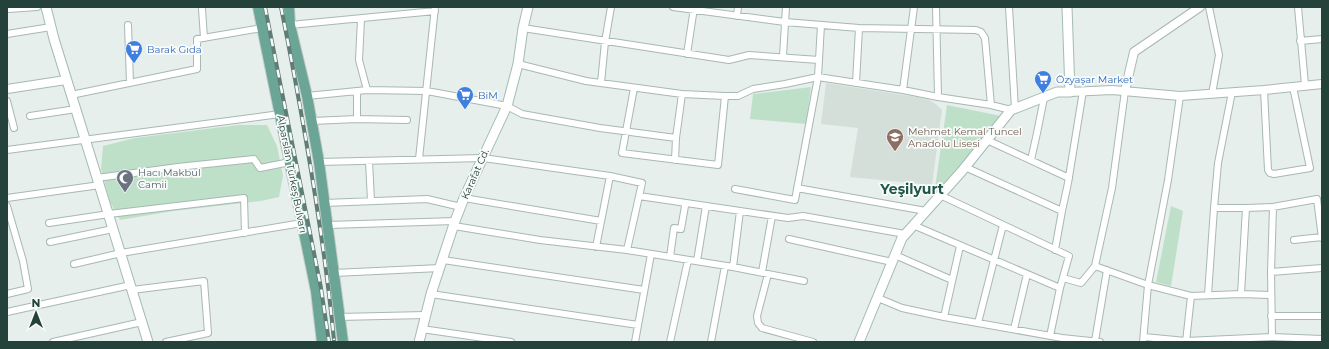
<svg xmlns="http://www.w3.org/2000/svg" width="1329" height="349" font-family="Montserrat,sans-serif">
<rect width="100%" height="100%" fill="#e6efeb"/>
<path fill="#d4dfda" d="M826,83L917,97L929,100L936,104L942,110L932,185L850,177L858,128L821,124Z"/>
<path fill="#bfe0c8" d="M811,87L806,124L750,119L753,94Z
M947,105L1001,116L944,186L935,188Z
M238,125H267L277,146L283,176L279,197L261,201L173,211L120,220L110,202L101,169L103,146L135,138Z
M1171,206L1183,211L1171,286L1156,282Z"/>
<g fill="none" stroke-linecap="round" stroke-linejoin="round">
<defs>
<path id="minor" d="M673,7L785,22L859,28L976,30L981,32L985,38L991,105
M936,7L938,97
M1009,7L1015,109
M1209,7L1219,55L1212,94
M1298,7L1305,85
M9,9L37,7
M202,9L204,38
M737,16L738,7
M361,19L359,60L367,90
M128,25L130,83
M290,25L435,11
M523,28L729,60L749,55L819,60
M7,34L51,27
M1300,41L1322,39
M687,54L694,8
M783,56L786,7
M518,64L586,81L682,94L725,96H738L753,89L785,84L818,77L903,90L938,97L991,105L1011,110
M601,83L605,42L611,7
M856,83L859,28
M634,88L622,153L718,165L725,96
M903,90L914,7
M1264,90L1268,170L1270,173L1274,174L1310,168L1293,87
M357,91V119
M71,95L197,69V39L262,28
M307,96L367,90L427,91L507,106L522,114L600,128L676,138
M7,101L14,128
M30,116L76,109
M312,121L357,119L407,120
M987,140L1069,178
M7,150L280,114
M419,159L435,7
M675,160L676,138L682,94
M1031,160L1037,133L1044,98
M369,161L371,201
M319,162L483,158L610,176L642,183L627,250
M965,167L1062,211
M97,178L178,167L254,159L260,168L290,162
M797,188L926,211
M735,189L795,200L818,77L821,25
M940,195L1069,256L1060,288L1050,336
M639,196L788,218L803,216L905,234
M7,198L100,185
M464,198L601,221
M324,203L427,199L461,207
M7,206L23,261L28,289L7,294
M1214,208L1218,163L1232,92
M49,223L109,214L244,198L245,233
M328,225L455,221
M913,225L1060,288
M454,226L540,240L627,250L733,267L804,281
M789,239L892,262
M1294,240L1322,237
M50,242L113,229
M596,247L610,176
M1055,250L1062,211L1068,183L1083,91
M895,255L952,280
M670,257L674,228L681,229L685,206
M443,260L644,290
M697,261L706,206
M74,264L121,253L302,223
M1095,266L1148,285L1191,296L1186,342
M733,267L740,211
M762,272L772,216
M1271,272L1273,207
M334,273L440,268
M768,274L757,316L758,323L762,328L813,342
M1063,278L1081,283L1095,266L1112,188L1125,91
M132,290L204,281L208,333L166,342
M431,294L638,325
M1241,294L1246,208L1273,207L1317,199L1322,238
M1208,295L1214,208H1246
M1191,296L1241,294L1270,295
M878,298L902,308L944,317L1062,338L1100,342
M7,312L131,285
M1271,316H1322
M339,317L425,315
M944,317L960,246
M978,323L1003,225
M422,329L511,342
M1014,329L1027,274
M1144,337L1186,341L1272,337L1322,339
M1272,337L1271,272L1322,268
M1095,341L1107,270
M53,342L142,322
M635,342L651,254
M670,342L688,260
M711,342L725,266
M1143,342L1148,285L1168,180L1180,96"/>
<path id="tertiary" d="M7,89L66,80
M1125,91L1134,52L1200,7
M1070,92L1112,90L1180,96L1264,90L1322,84"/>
<path id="secondary" d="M46,7L54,39L148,342
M419,342L431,294L455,221L464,198L507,106L518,64L523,28L528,7
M859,342L902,238L962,171L1011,110L1057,92H1070L1067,7"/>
<path id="primary" d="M258,7L316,291L322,342
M289,7L290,25L307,96L319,162L343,342"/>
</defs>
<use href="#minor" stroke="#a8b8b2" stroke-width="8"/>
<use href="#tertiary" stroke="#a8b8b2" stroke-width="10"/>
<use href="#secondary" stroke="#a4bbb3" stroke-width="11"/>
<use href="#primary" stroke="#c2cac8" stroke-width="12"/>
<use href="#minor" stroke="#fff" stroke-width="6"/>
<use href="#tertiary" stroke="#fff" stroke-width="8"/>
<use href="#secondary" stroke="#fff" stroke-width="9"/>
<use href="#primary" stroke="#6aa596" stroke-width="10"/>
<defs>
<path id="rail" d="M265,7L321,288L329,342
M281,7C303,117 323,228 334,340"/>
</defs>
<use href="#rail" stroke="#5f7d75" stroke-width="4"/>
<use href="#rail" stroke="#f7fbf9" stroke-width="2.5" stroke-dasharray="8" stroke-linecap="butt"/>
</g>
<defs>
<symbol id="supermarket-pin" viewBox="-11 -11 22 30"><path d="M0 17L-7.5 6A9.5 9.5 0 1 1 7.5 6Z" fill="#3f7fe0" stroke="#f7fbf9"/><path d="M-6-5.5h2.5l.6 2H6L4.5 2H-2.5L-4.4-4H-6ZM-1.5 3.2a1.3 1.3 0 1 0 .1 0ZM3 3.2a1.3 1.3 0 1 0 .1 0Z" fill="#fff"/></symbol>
<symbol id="school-pin" viewBox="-11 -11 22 30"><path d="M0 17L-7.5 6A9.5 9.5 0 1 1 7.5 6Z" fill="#8d6e63" stroke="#f7fbf9"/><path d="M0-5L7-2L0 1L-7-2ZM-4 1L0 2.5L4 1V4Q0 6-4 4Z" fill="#fff"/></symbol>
<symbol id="mosque-pin" viewBox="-11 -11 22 30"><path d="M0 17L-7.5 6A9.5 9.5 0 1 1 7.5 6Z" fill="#6b7280" stroke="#f7fbf9"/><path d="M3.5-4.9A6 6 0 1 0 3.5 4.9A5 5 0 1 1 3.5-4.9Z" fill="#fff"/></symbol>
</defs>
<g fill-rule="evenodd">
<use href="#supermarket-pin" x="124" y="39" width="20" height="27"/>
<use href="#supermarket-pin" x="1033" y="69" width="20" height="27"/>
<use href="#supermarket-pin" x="455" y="85" width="20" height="27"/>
<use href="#school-pin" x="885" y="127" width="20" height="27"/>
<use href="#mosque-pin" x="115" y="168" width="20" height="27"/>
</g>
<g text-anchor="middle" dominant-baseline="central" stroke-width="3.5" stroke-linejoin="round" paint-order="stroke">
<g font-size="10" fill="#366cbe" stroke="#f7fbf9" text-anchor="start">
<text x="147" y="49">Barak Gıda</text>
<text x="1056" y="79">Özyaşar Market</text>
<text x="478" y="95">BiM</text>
</g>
<g font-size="10" fill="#785e54" stroke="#f7fbf9" text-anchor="start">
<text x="908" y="131">Mehmet Kemal Tuncel<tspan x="908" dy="12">Anadolu Lisesi</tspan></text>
</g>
<g font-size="10" fill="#5b616d" stroke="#f7fbf9" text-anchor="start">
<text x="138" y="172">Hacı Makbul<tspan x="138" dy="12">Camii</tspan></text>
</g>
<g font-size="10" fill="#24423a" stroke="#f7fbf9">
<text transform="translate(292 174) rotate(79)">Alparslan Türkeş Bulvarı</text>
<text transform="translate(475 174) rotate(-66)">Karafat Cd.</text>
</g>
<g font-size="14" font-weight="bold" fill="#1f5548" stroke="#f7fbf9">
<text x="912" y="189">Yeşilyurt</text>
</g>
</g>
<rect width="1329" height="349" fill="none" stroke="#24423a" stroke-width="16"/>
<g transform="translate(36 313)" stroke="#f7fbf9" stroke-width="3" paint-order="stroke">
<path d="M0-3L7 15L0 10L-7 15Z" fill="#24423a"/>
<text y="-6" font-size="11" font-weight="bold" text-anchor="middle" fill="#24423a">N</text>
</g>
</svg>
